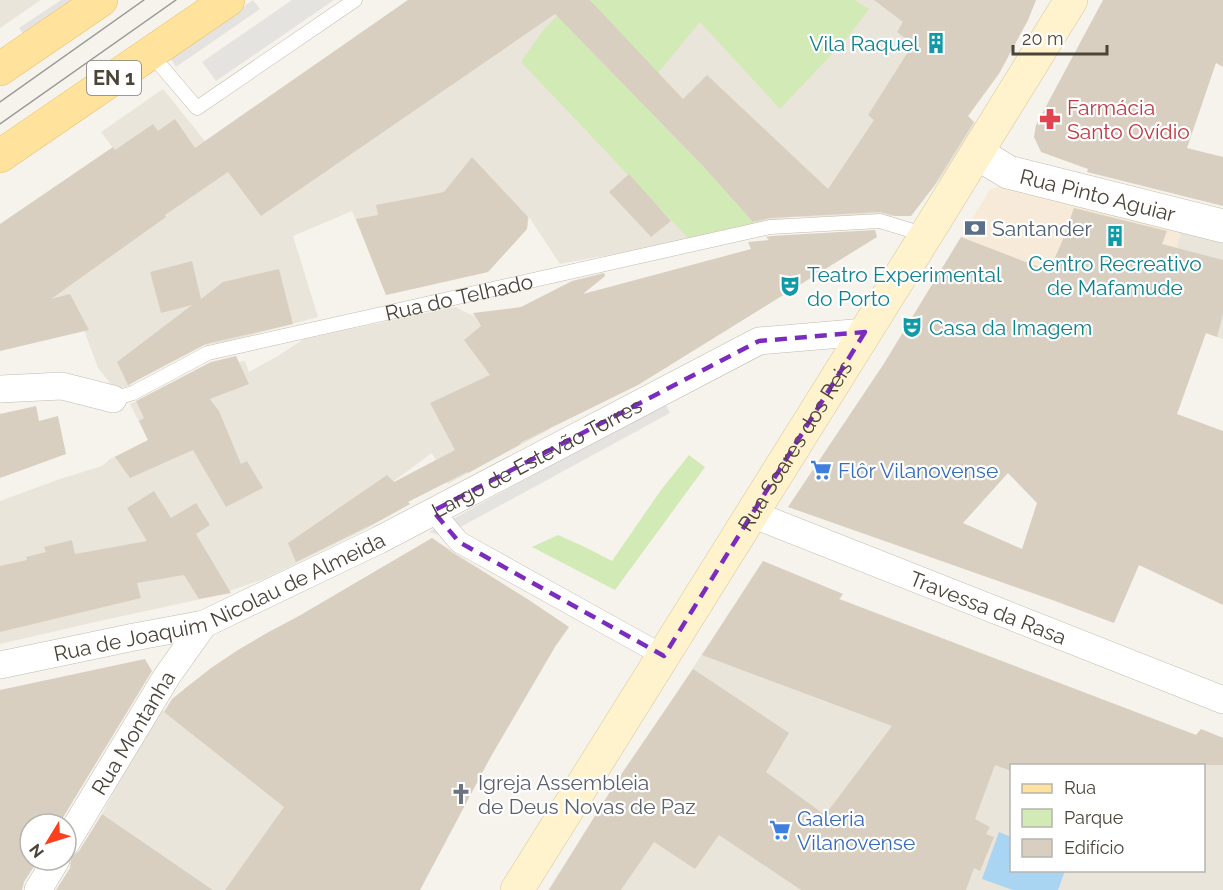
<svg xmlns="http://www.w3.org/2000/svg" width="1223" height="890" font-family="Raleway,sans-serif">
<rect width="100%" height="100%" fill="#f6f3ec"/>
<path fill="#eae5da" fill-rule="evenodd" d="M0,0H41L0,28Z
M408,0H565L700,22L848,37L868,9L855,0H1036L1028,20L1001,71L968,116L980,128L911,216L790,217L696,239L560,264L529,217L527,229L488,272L386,295L352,211L293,236L318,317L229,341L183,349L129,386L115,389L98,368L84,330L0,351V224L113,148L101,132L163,89L205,141Z
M1181,231L1223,242V339L1159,317Z
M455,307L474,316L550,429L448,484L432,453L394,481L410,504L364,530L264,579L215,596L95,622L0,644V501L60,479L102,466L110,459L148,440L130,404L233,362L245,361L249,372L281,354L304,339Z
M432,538L532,602L517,622L540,672L490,758L420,890H213L102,814L158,706L165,712L185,688L238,650L267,633L299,616Z
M763,561L843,594L840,599L1196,735L1201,729L1223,738V890H927L670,703ZM1012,766H1204V870H1012Z
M624,771L803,890H548Z"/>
<path fill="#f7ead8" d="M1012,183L1181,231L1159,317L961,237L990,189Z"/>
<path fill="#d2eab5" d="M590,0H855L869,9L848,37L780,109L700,22L658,73Z
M557,16L703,166L756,225L690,240L521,62L544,29Z
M689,455L705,467L615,590L532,547L558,535L585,547L612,561L661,490Z"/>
<path fill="#e5e3e0" d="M61,0H82L26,37L19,28Z
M253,0L260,9L176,67L170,58Z
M292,0H334L216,81L202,62Z
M665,403L670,413L444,536L429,532Z"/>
<path fill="#a9d4f2" d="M999,832L1011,837L1012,870L1065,871L1058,890H1013L982,879Z"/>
<path fill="#d8cfc1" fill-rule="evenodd" d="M408,0H590L683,99L707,75L828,189L874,120L868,115L913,44L897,32L903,22L874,0H1036L1028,20L998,75L968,116L974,122L934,186L911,216H895L880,212L770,218L753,222L703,166L555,14L261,216L228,172L165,215L166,217L51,299L70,294L89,330L0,351V224L113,147L115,150L153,124L158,131L175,119L195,148Z
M1103,0H1223V67L1216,63L1187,148L1223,157V206L1087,172L1088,169L1041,152L1034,137L1036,125Z
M472,157L528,217L527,229L488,272L386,295L356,219L378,215L376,205L444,192Z
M629,174L671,221L651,237L609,192Z
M1074,208L1167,231L1162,244L1223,260V314L1217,337L1206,333L1177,414L1223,431V605L1139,565L1114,623L1055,601L788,507L883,365L961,237L1049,271L1061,244ZM1008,473L1037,503L1022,549L963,523Z
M875,230L877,237L638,385L520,443L521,444L468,473L467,472L408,502L410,504L379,521L296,562L288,543L387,475L394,482L455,450L430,403L490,375L464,340L481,326L473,313L521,307L572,281L604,273L605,276L583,294L751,249L748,242L769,240L766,237L771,236Z
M192,261L201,299L223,282L279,269L293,324L206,344L128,385L117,362L192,305L161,313L150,272Z
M236,356L249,384L210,399L219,411L241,464L247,461L263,488L226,507L193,450L130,478L115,457L148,440L139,421L144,418L136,401L211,362Z
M36,406L39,421L58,416L66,454L0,478V414Z
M154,491L171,518L196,503L210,525L196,534L231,593L199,599L184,575L137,583L141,598L0,632V566L27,560L26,557L46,552L44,547L72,540L75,554L147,541L127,508Z
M432,538L453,553L532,602L569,627L555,647L490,758L420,890H225L284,807L164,712L172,699L211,668L238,650L267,633L299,616Z
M763,561L843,594L839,599L1196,735L1201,729L1223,738V765H1011V771L995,765L975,819L990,827L986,834L994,837L980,871L974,868L966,890H801L719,835L695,869L654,842L621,890H549L616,782L693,669L789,733L766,772L825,815L892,726L702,655Z
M145,659L152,671L59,824H30V860H38L24,882L22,890H0V690Z
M102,814L213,890H56L70,868L71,857L79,851Z"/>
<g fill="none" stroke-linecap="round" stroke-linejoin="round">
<defs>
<g id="service">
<path d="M150,53L197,108L355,0"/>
<path id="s1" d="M113,399L133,393L208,353L770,227L880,221L926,235"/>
</g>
<path id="pedestrian" d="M433,511L459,542L664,656"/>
<g id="minor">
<path d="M0,389L62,386L113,399"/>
<path id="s2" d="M752,514L1223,700"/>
<path id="s3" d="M0,665L134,637L204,624L379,540L759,341L865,332"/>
<path id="s4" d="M66,843L167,676L204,624"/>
<path d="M38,890L56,860"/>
</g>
<g id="tertiary">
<path id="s5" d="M977,153L1008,172L1223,226"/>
</g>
<g id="secondary">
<path id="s6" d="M517,890L926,235L1071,0"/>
</g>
<path id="primary" d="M0,69L101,0
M0,156L228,0"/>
</defs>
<use href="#service" stroke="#c2bbae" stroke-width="15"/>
<use href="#pedestrian" stroke="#c2bbae" stroke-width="22"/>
<use href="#minor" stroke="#c2bbae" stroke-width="28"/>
<use href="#tertiary" stroke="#c2bbae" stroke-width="34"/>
<use href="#secondary" stroke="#d6c79b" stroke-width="34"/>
<use href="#primary" stroke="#e6c16a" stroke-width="34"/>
<use href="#service" stroke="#fff" stroke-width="14"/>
<use href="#pedestrian" stroke="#fff" stroke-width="21"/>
<use href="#minor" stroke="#fff" stroke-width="27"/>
<use href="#tertiary" stroke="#fff" stroke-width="33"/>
<use href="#secondary" stroke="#fff3cd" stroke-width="33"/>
<use href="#primary" stroke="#ffe39c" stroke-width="33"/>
<path stroke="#9a9a9a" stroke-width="1.5" d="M0,102L144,0
M0,124L176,0"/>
</g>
<path fill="none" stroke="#7b2cbf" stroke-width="4.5" stroke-dasharray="12 8" stroke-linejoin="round" d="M865,332L664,656L459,542L433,511L759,341Z"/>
<defs>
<symbol id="building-bare" viewBox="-9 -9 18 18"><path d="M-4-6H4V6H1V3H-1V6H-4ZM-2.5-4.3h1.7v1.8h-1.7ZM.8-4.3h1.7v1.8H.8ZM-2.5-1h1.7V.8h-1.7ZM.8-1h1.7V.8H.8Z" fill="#0f9aa8" stroke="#fff" stroke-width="2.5" paint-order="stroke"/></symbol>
<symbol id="pharmacy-bare" viewBox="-9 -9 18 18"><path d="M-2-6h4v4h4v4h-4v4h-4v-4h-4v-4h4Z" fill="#e0444e" stroke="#fff" stroke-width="2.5" paint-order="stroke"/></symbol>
<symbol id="bank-bare" viewBox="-9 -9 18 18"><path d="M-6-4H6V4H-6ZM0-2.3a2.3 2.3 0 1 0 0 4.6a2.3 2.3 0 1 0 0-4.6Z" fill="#5c6f8a" stroke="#fff" stroke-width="2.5" paint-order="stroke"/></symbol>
<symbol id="theatre-bare" viewBox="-9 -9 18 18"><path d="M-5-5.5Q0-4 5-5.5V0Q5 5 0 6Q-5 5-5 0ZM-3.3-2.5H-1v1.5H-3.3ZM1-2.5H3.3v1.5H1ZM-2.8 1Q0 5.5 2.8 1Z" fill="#0f9aa8" stroke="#fff" stroke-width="2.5" paint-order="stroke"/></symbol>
<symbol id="supermarket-bare" viewBox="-9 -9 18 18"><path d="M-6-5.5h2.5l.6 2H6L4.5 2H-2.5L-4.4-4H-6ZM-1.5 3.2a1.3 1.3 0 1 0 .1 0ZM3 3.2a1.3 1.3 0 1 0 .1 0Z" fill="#3f7fe0" stroke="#fff" stroke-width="2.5" paint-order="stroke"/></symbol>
<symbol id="church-bare" viewBox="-9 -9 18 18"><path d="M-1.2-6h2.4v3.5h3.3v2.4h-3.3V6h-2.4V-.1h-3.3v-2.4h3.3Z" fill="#6b7280" stroke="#fff" stroke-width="2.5" paint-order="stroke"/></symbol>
</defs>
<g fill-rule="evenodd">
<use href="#building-bare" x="921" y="28" width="30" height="30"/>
<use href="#pharmacy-bare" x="1035" y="104" width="30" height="30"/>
<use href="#bank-bare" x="960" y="213" width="30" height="30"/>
<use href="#building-bare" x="1100" y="221" width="30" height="30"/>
<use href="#theatre-bare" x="775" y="271" width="30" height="30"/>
<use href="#theatre-bare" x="897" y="312" width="30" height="30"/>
<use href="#supermarket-bare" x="806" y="455" width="30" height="30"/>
<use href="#church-bare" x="446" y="779" width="30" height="30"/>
<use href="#supermarket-bare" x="765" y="815" width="30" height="30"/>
</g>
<g text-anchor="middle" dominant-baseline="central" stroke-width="4.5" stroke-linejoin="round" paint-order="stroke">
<rect fill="#fff" stroke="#817c74" stroke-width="1.5" x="87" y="61" width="54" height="34" rx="4.5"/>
<g font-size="20" font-weight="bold" fill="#4b4439">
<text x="114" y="78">EN 1</text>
</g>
<g font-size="21" fill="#0d838f" stroke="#fff" text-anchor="start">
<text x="919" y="43" text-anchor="end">Vila Raquel</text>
<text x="1115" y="263" text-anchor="middle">Centro Recreativo<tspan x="1115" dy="24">de Mafamude</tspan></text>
<text x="807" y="274">Teatro Experimental<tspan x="807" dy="24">do Porto</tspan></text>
<text x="929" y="327">Casa da Imagem</text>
</g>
<g font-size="21" fill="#be3a42" stroke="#fff" text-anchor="start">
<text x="1067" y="107">Farmácia<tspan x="1067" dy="24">Santo Ovídio</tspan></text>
</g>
<g font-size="21" fill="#4b4439" stroke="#fff">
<text stroke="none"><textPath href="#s5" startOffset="129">Rua Pinto Aguiar</textPath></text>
<text stroke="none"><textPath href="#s1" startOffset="363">Rua do Telhado</textPath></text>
<text stroke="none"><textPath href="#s6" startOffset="524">Rua Soares dos Reis</textPath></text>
<text stroke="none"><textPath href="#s3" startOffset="580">Largo de Estevão Torres</textPath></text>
<text stroke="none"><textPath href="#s3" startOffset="231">Rua de Joaquim Nicolau de Almeida</textPath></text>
<text stroke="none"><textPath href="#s2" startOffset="254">Travessa da Rasa</textPath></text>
<text stroke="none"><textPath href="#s4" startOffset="129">Rua Montanha</textPath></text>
</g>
<g font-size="21" fill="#4e5e75" stroke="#fff" text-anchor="start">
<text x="992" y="228">Santander</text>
</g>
<g font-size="21" fill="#366cbe" stroke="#fff" text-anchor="start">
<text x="838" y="470">Flôr Vilanovense</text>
<text x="797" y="818">Galeria<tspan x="797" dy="24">Vilanovense</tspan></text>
</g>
<g font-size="21" fill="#5b616d" stroke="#fff" text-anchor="start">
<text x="478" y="782">Igreja Assembleia<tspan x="478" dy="24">de Deus Novas de Paz</tspan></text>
</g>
</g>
<rect x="1010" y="764" width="195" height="108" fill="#ffffff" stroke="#b7b4b0" stroke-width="1.5"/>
<rect x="1022" y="784" width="30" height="9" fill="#ffe39c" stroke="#b7b4b0" stroke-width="1.5"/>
<text x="1064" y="794" font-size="18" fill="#4b4439">Rua</text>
<rect x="1022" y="809" width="30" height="18" fill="#d2eab5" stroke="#b7b4b0" stroke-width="1.5"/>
<text x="1064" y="824" font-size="18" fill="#4b4439">Parque</text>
<rect x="1022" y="839" width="30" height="18" fill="#d8cfc1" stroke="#b7b4b0" stroke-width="1.5"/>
<text x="1064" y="854" font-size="18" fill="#4b4439">Edifício</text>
<g transform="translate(48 842) rotate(232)"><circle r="28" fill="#ffffff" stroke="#b7b4b0" stroke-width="1.5"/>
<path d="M0-4.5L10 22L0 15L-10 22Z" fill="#fc3f1d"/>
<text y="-9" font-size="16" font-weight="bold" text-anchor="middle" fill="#4b4439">N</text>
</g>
<path d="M1013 45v9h94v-9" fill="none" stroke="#4b4439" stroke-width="3"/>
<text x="1022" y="45" font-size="18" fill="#4b4439" stroke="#ffffff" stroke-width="4.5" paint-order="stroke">20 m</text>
</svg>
